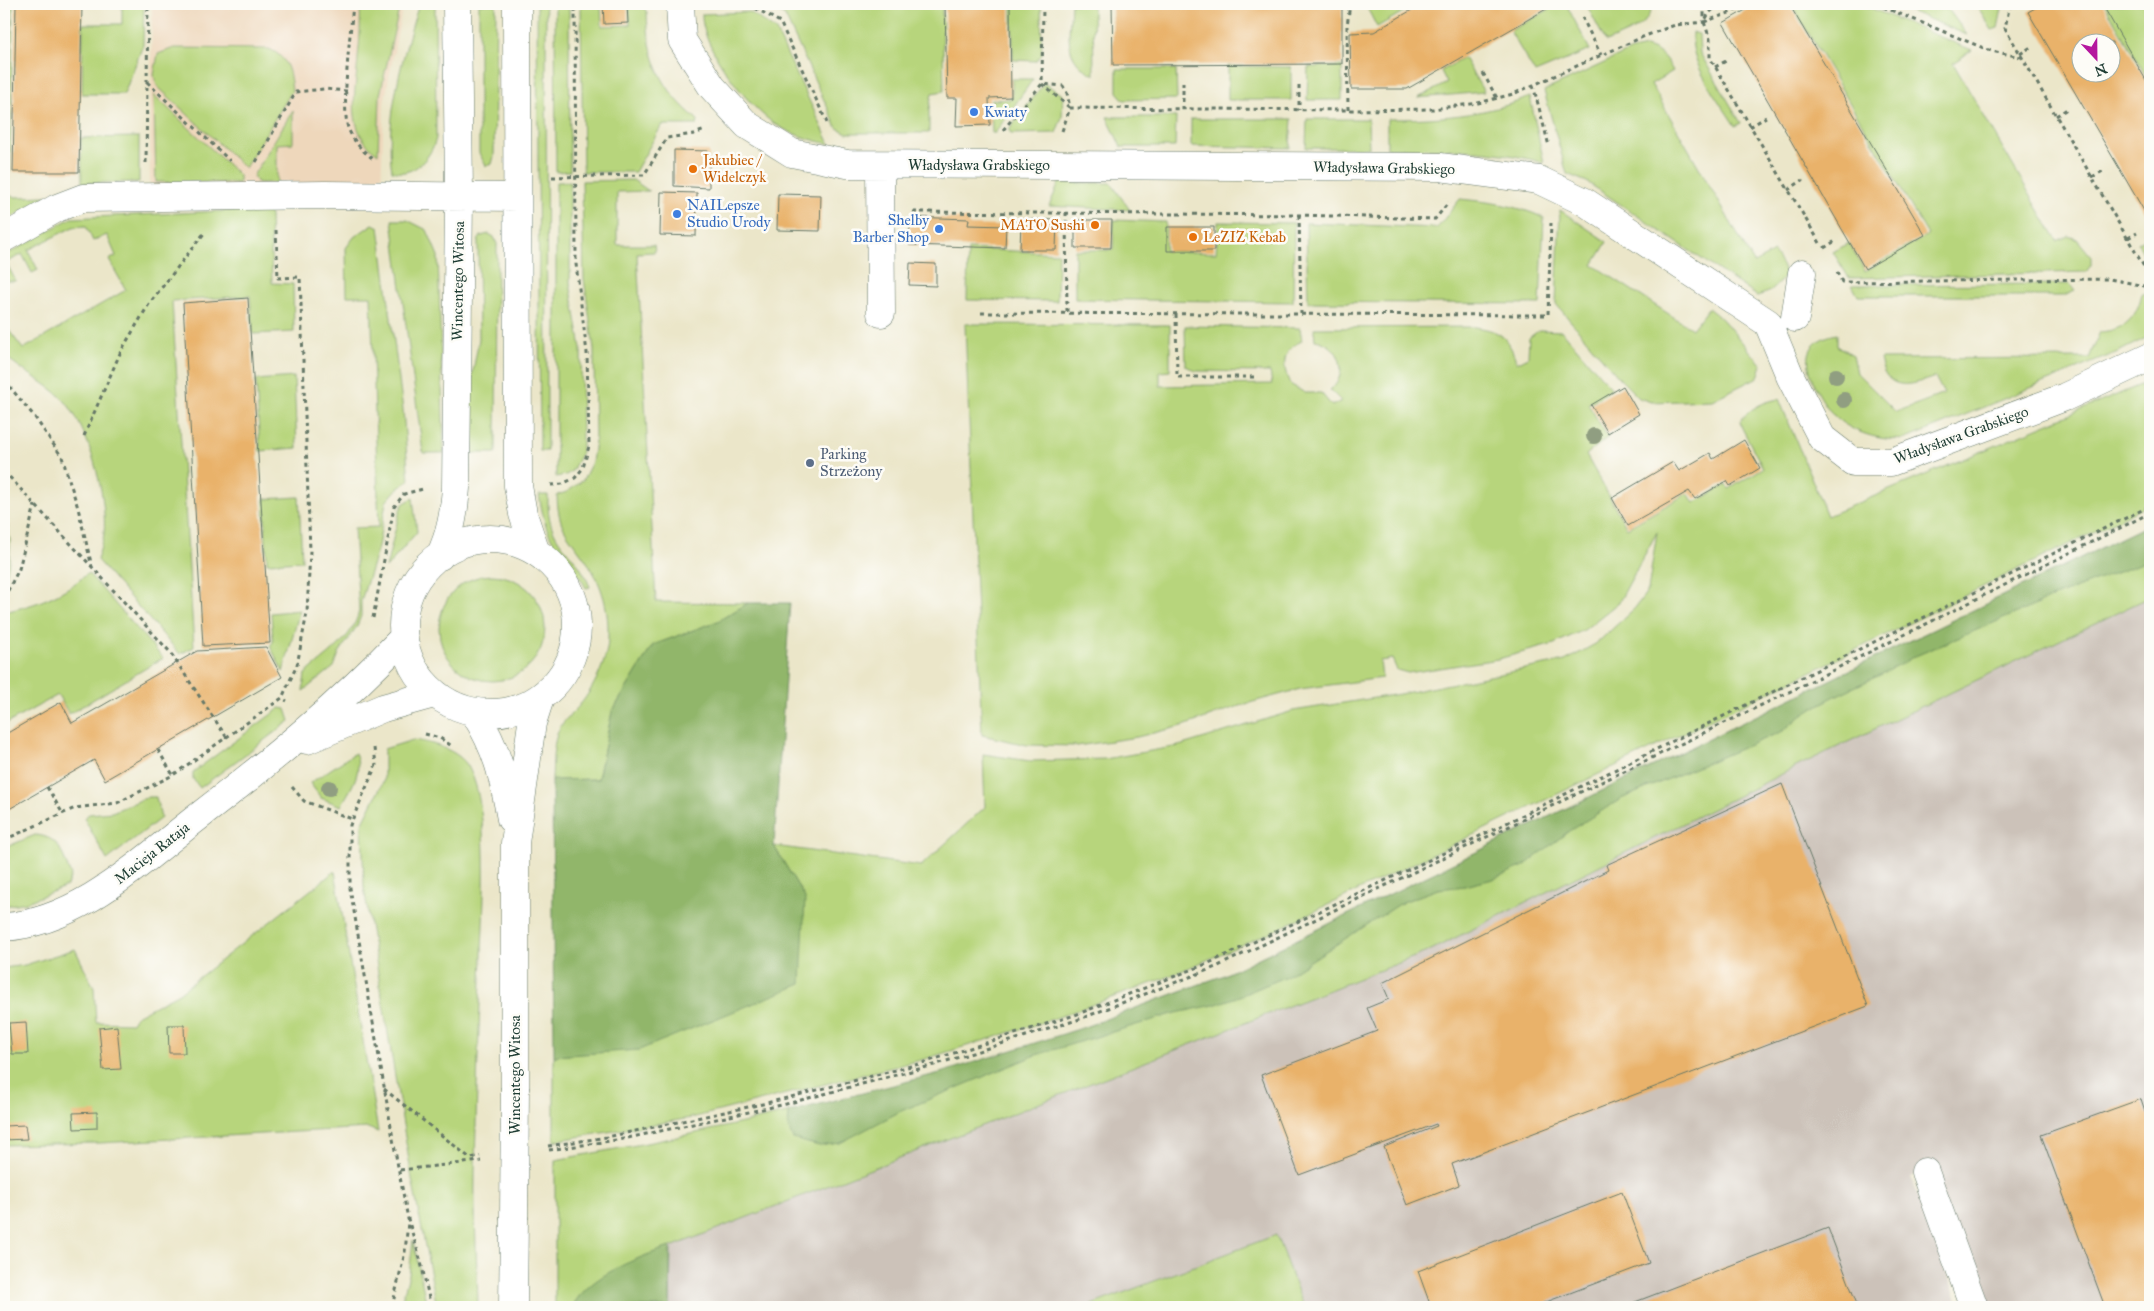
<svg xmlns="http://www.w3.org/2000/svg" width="2154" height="1311" font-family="'IM FELL Great Primer',serif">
<rect width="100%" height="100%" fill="#fdfcf7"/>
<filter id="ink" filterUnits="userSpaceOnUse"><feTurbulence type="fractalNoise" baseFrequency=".02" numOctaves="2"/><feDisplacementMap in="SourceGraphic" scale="10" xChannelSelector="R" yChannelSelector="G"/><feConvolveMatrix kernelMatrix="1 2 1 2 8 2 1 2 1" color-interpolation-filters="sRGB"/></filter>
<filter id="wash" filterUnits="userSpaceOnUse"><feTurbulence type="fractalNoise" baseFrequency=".0096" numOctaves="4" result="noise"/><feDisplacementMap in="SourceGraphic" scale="20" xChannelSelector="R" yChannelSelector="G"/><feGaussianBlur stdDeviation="1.12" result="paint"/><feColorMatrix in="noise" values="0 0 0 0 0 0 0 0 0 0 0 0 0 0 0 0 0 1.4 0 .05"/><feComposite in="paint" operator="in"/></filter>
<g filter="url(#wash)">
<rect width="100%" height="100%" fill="#ebe6c9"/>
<path fill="#eed7bb" d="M152,4H403L384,104L381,191L150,184Z"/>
<path fill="#ccc2b9" d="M2150,597V1307H1986L1925,1172L1911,1177L1960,1307H1304L1276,1235L1086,1307H670V1247L1427,952L1802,764Z"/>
<path fill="#b7d57b" stroke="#6b8958" d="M4,4H13L10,172L4,171Z
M122,4H144L143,45L124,94H82L83,24H122Z
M360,4H400L380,95L378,154C344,131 356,92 358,58C360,40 361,21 360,4Z
M419,4H435L436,138C432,156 414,178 392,171C384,123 404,50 419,4Z
M479,4H496L494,156L492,164L486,166L479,153Z
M537,4H545L546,13L547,451H540Z
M555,4H569L570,171L556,172Z
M581,4L601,7L602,26L630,25L629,4H640L647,12C648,58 661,90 698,120L697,125H662L635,172H583Z
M766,4H942L944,91L932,93L929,109V133H847L837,128L785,16Z
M1012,4H1041L1042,55L1035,61L1013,60Z
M1071,4H1093L1094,75C1061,57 1070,36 1071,4Z
M1365,4H1417L1377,27Z
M1559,4H1566L1590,50L1535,73L1510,31Z
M1586,4H1653C1648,28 1626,33 1606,42Z
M1791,4H1861L1972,50L1953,63L2057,241L2068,236L2077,239L2091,256V265L2086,272L1849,278L1833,252L1849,243L1865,271L1928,235Z
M1893,4H1920L1923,8L1948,9L1967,35Z
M1976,4H2003L1998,28L1992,30Z
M2104,4H2150V83Z
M750,12L776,31L830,144C811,140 792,135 775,124C749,108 700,45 702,14Z
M1692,32L1699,34L1700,53L1741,123L1735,126C1718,98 1690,67 1692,32Z
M1646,47C1661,51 1666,58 1673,71L1651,84L1754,263L1774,252L1784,269L1785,277L1769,292L1757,296L1587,182L1567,174L1544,91L1632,50Z
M174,48L269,49C288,57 290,72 292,91L245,168L157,86L154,75L158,54Z
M1464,58L1484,92L1418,98L1447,83L1441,71Z
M1228,66L1291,67V100H1228Z
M1342,66V100H1307L1308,67Z
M1117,69H1176L1177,99L1124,100L1117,92Z
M1012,79H1033L995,133H992L991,100L1012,99Z
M1044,83L1063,95L1062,117L1056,133L1011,134L1009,130Z
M154,95L239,175V183L156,182Z
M1530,97L1544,163C1493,148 1440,149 1387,148V119C1437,119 1483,116 1530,97Z
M293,110V143L277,144V183H258L253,176Z
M1107,117H1176L1175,147H1121Z
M1191,119H1292L1290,148L1191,146Z
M1307,119H1368L1369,148H1306Z
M139,137V182L82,183L81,138Z
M633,180L649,191L617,192V245H654L655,252L637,253L656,602L748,603L718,621L653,645L612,712L598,779L552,780C553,762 552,743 560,727C566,717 576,711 583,701C595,685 608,659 608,638C609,611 603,585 587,562C569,535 558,530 557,495L567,492L583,480L592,462L595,442L594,349L584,279L582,181Z
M556,182H570V283L581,348L582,445L581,454L572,471L566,475L556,477Z
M1059,183H1111L1130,210L1049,206Z
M4,195L17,197L47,196L4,222Z
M1460,199C1490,202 1517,205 1544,218L1540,304L1308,302L1306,223L1437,228Z
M267,209L270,216L272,283L293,284L294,332L253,334L250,296L172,301L194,647L180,654L97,560C99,552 103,543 104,534C108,498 88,424 62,398C45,382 22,371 4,355V324L23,349L126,290L109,260L116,256L107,235L93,241L86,226L73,227L28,250L38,270L32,273L22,254L6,263L16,281H4V256L71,218Z
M1560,210L1607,242L1593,265L1692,329L1708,308L1722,319L1762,365L1758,377L1712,400L1651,402L1639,398L1620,379L1556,304Z
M392,220H407L427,230L438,256L444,453H423Z
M1114,220L1166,222L1165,251L1216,253L1218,222L1294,223L1293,302L1075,299V250H1113Z
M373,224L379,227L403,410L409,481L397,489L386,502L378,547L361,601V616L357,626L339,653L334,667L303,691L305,674C326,656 353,639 359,611L354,528L379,527L371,296H347L346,248L354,237Z
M489,234L494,237L497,244L496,453H466V409L479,339L478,241L481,236Z
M2150,235V266L2138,243Z
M968,249L1058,253L1057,301L967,300Z
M2069,284L2075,291L2064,296H1858L1852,285Z
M2142,293L2150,294V336L2118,352L1906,439C1885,442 1857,434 1840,421C1824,409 1798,364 1813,346C1820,338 1828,336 1837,334V346L1853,355L1857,373L1896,412L1944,394L1935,377C1910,386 1887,393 1880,359L2089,358L2100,332C2125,330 2137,318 2142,293Z
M965,324L1170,325V371L1160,372V386L1272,384L1270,372L1196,371L1186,366L1185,326L1300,328L1302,341C1281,350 1282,366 1290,384L1305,393H1321L1332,406L1341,401L1330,390C1350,374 1341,344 1315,340L1314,328L1475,327C1503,331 1508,338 1517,363L1528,357L1529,338L1539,330L1562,331L1612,389L1588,404L1608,437L1586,455L1627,528L1688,493L1694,503L1726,485L1729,489L1763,468L1742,428L1740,421C1751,408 1762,402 1779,399L1827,516L2150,381V504L1835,660L1276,930L1163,979L1053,1019L925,1059L691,1118L554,1141V1056L642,1049L805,898L774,846L921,866L985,807L983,754L1030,761L1105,759L1179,746L1293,711L1400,694L1565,661L1597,643L1635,608L1648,590L1657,532L1619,602L1584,630L1554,644L1498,659L1408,673L1397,670L1392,659L1380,661L1382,678L1300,689L1242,705L1186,725L1137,737L1077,746L1027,745L982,735Z
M294,377L297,448L260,451L256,380Z
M539,495H548C546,548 574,545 590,587L586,588C576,569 565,560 554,543C545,529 542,511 539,495Z
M299,497L302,561L267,563L264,499Z
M413,498L417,532L386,568L400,510L403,504Z
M4,515C14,538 10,561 4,584Z
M2150,524V597L1802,764L1427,952L671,1247L670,1307H555V1160C732,1129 910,1088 1080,1029C1127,1012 1174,993 1222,976Z
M88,573L163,658L69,714L58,695L4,725V612C36,605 63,595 88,573Z
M439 628a53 53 0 1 1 106 0a53 53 0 1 1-106 0Z
M300,610L283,672L270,646L273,642L271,613Z
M280,708L286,709L290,721L200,788L193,779V772Z
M413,740C430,742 460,750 469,768C491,809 483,907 482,955C479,1027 476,1099 475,1171C474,1216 477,1262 478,1307H437L412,1179L364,888L362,824L384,780V749Z
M355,753C364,772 350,789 341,806L321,798L310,783Z
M148,797H156L161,818L107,860L84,818L89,814L112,812Z
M35,835C62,837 61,854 71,875L67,886L27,902L4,906V848Z
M335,871L378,1132L368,1128L100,1143L4,1145V968L25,965L75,949L94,988L96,1022L132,1023L136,1016L179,993Z
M1276,1235L1304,1307H1086Z
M413,1240L427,1307H400L409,1275Z"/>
<path fill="#91b66b" stroke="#587a50" d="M2150,524V560L2069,591L1913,657C1870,684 1820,696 1783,731L1621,799L1569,831L1524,866L1493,879L1465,886L1438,889L1403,902L1285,977L1242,995L1214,1005L1176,1013L1036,1055L901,1111L840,1143L819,1146L793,1139L788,1127L789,1112L940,1073L1079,1029L1222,976Z
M748,603H790L774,846L805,898L801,984L639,1050L554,1056L552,780L598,779L612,712L653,645L718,621Z
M670,1247V1307H572C588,1276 638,1257 670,1247Z"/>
<g id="blocks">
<path fill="#e9b26b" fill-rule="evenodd" d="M16,4H82L79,172H13Z
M603,4H627L628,23L604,24Z
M945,4H1010L1011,97L989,98L990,125L956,126L957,98H947Z
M1112,4H1342V64L1113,65Z
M1422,4H1555L1407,89H1351L1350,33L1374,32Z
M1756,4H1789L1925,235L1865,269L1723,23Z
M2042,4H2102L2150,87V221L2028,12ZM2082,42H2112V72H2082Z
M674,150L709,151V188L674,186Z
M661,192L697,193L696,236L660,235Z
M778,194L821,195L820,231L777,230Z
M910,217L969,219L968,225L1006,226L1005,248L909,245Z
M1021,219L1057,220L1056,250H1020Z
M1075,220H1112L1111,248H1075Z
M1167,227H1214V251H1167Z
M910,263L936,264V286L909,285Z
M248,298L270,643L203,646L183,303Z
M1623,386L1639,414L1608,433L1591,405Z
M1744,440L1760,468L1730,486L1727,481L1695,499L1689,491L1628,526L1612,498L1673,462L1679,471L1710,453L1713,459Z
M266,647L282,677L105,780L94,760L4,812V735L61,702L72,723L197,651Z
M1782,784L1868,1006L1452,1164L1459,1185L1407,1205L1384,1147L1437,1126L1436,1124L1299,1175L1261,1075L1377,1031L1367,1008L1389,999L1382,983L1608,870L1606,865Z
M26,1022L28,1054H12L9,1023Z
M168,1025H184L185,1053H169Z
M117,1026L121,1069L103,1070L99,1028Z
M2141,1099L2146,1114L2150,1113V1307H2105L2041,1135Z
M97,1112V1128L74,1129L73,1113Z
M25,1125L27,1139L4,1140V1126Z
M1622,1192L1649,1263L1533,1307H1431L1418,1271Z
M1828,1228L1858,1307H1622Z"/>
</g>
</g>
<g filter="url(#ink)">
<use href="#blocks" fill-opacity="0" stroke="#667868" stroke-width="1"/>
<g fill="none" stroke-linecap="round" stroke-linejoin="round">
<defs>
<path id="minor" d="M517,4L518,486L523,514L535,550
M680,4L682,40L712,87L747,125L792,153L847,164L1440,167L1539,180L1585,202L1768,323L1790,376L1822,438L1853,462H1891L2065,397L2150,357
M880,165L881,313
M4,238L57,208L83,198L325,195L517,197
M1795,318L1802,273
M403 626a87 87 0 1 1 174 0a87 87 0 1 1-174 0Z
M440,556C451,533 454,513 456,488L459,196L457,4
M474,712C498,750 503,776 511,819
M307,740L383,708L434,694
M4,927C80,922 141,861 198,817C272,760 339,706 403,638
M515,1087V843L532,723L540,698
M1925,1172L1974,1307
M513,1307L514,1219"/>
</defs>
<use href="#minor" stroke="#667868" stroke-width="29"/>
<path stroke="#667868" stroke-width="3" stroke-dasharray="4 4" stroke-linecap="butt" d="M353,4C351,29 341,107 348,128C353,141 363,152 375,160
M748,4L780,22L828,125
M1043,4L1042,84L1070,108
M1719,4L1709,13L1704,22L1710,39V58L1820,243
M1876,4L1991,51L2021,57
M2010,4L2005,28L2150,277
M2010,7L2020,4
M1582,17L1601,55
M1704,22L1729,13L1745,4
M2020,54L2031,47
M1715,67L1726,61
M1483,73L1497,98
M147,82L230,161
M1183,82V109
M1299,85V110
M1533,85L1549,146
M1348,110L1347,26L1350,4
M2056,116L2067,109
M1750,127L1766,117
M1003,130L1042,84L1063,86L1067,93L1070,108
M1062,131L1070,108L1348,110L1433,109L1478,103L1513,94L1645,36L1675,25L1704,22V4
M256,162L296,92L324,89L347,91
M146,163L148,4
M552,177L644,175L667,138L694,134L705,130
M2092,177L2103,171
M4,179L11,181
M1788,190L1803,180
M913,212L1299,215L1435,219L1449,202
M1066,212L1067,313
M1299,215L1301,314
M276,230L278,278L300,277L310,551L307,613L297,665L282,698
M2128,238L2137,233
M1824,248L1837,240
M1837,272L1842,282L2110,279L2150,287
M981,313L1548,315L1551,223
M1176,314L1177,377H1258
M4,380L34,416L62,457L78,508L92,567
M84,436L121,351L149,304L205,232
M4,471L170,652L227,738
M551,485L562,484L575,478L583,468L589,446L587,353L576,264L575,4
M4,598L19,569L35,505
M373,618L394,507L404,494L423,489
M425,734L440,738L453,747
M374,748L376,765L350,825V888L396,1156L408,1219L421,1262L431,1307
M158,750L173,775
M47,787L63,814
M292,787L304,801L352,819
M4,840L75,808L117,803L173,775L282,698L287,701
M384,1089L470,1158L480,1156
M548,1146L607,1137L767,1103L919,1064L1075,1015L1209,963L1476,838L2150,506
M549,1150L623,1139L786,1104L934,1065L1077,1020L1216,967L1791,691L2150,513
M400,1170L481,1161
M392,1307L405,1252L408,1222"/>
<use href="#minor" stroke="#fff" stroke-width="28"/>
<defs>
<path id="minor-bridge" d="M514,1219L515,1087"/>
</defs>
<use href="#minor-bridge" stroke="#667868" stroke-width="29" stroke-linecap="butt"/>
<use href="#minor-bridge" stroke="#fff" stroke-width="28"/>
</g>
<g fill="#909e81">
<circle cx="1836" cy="376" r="8"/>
<circle cx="1844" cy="400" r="8"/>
<circle cx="1594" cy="436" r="8"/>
<circle cx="329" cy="788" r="8"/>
</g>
</g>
<g fill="#3f7fe0" stroke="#fdfcf7" stroke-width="2">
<circle cx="974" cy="112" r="5"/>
<circle cx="677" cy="214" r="5"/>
<circle cx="939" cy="229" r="5"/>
</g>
<g fill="#e8710a" stroke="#fdfcf7" stroke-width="2">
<circle cx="693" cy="169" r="5"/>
<circle cx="1095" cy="225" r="5"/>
<circle cx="1193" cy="237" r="5"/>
</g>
<circle fill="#5c6f8a" stroke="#fdfcf7" stroke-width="2" cx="810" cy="463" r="5"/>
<g text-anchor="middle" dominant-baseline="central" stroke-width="5" stroke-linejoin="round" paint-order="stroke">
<g font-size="15" fill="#366cbe" stroke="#fdfcf7" text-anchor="start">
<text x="984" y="112">Kwiaty</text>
<text x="687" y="205">NAILepsze<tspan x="687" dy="17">Studio Urody</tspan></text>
<text x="929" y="220" text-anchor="end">Shelby<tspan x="929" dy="17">Barber Shop</tspan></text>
</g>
<g font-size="15" fill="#c56008" stroke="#fdfcf7" text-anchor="start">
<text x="703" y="160">Jakubiec /<tspan x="703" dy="17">Widelczyk</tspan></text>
<text x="1085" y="225" text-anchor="end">MATO Sushi</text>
<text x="1203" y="237">LeZIZ Kebab</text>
</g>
<g font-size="15" fill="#1f3d34" stroke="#fdfcf7">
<text x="979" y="165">Władysława Grabskiego</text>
<text transform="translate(1384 168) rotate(1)">Władysława Grabskiego</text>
<text transform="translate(458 281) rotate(-89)">Wincentego Witosa</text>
<text transform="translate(1961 435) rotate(-20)">Władysława Grabskiego</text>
<text transform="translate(152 853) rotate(-38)">Macieja Rataja</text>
<text transform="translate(515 1075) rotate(-90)">Wincentego Witosa</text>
</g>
<g font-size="15" fill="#4e5e75" stroke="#fdfcf7" text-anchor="start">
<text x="820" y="454">Parking<tspan x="820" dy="17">Strzeżony</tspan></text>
</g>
</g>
<rect width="2154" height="1311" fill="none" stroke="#fdfcf7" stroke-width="20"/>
<g transform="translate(2096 58) rotate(158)"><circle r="24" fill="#fdfcf7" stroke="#a4b0a9"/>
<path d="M0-4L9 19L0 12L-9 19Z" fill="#b5179e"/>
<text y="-8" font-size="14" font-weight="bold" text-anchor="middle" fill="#1f3d34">N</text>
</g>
</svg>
